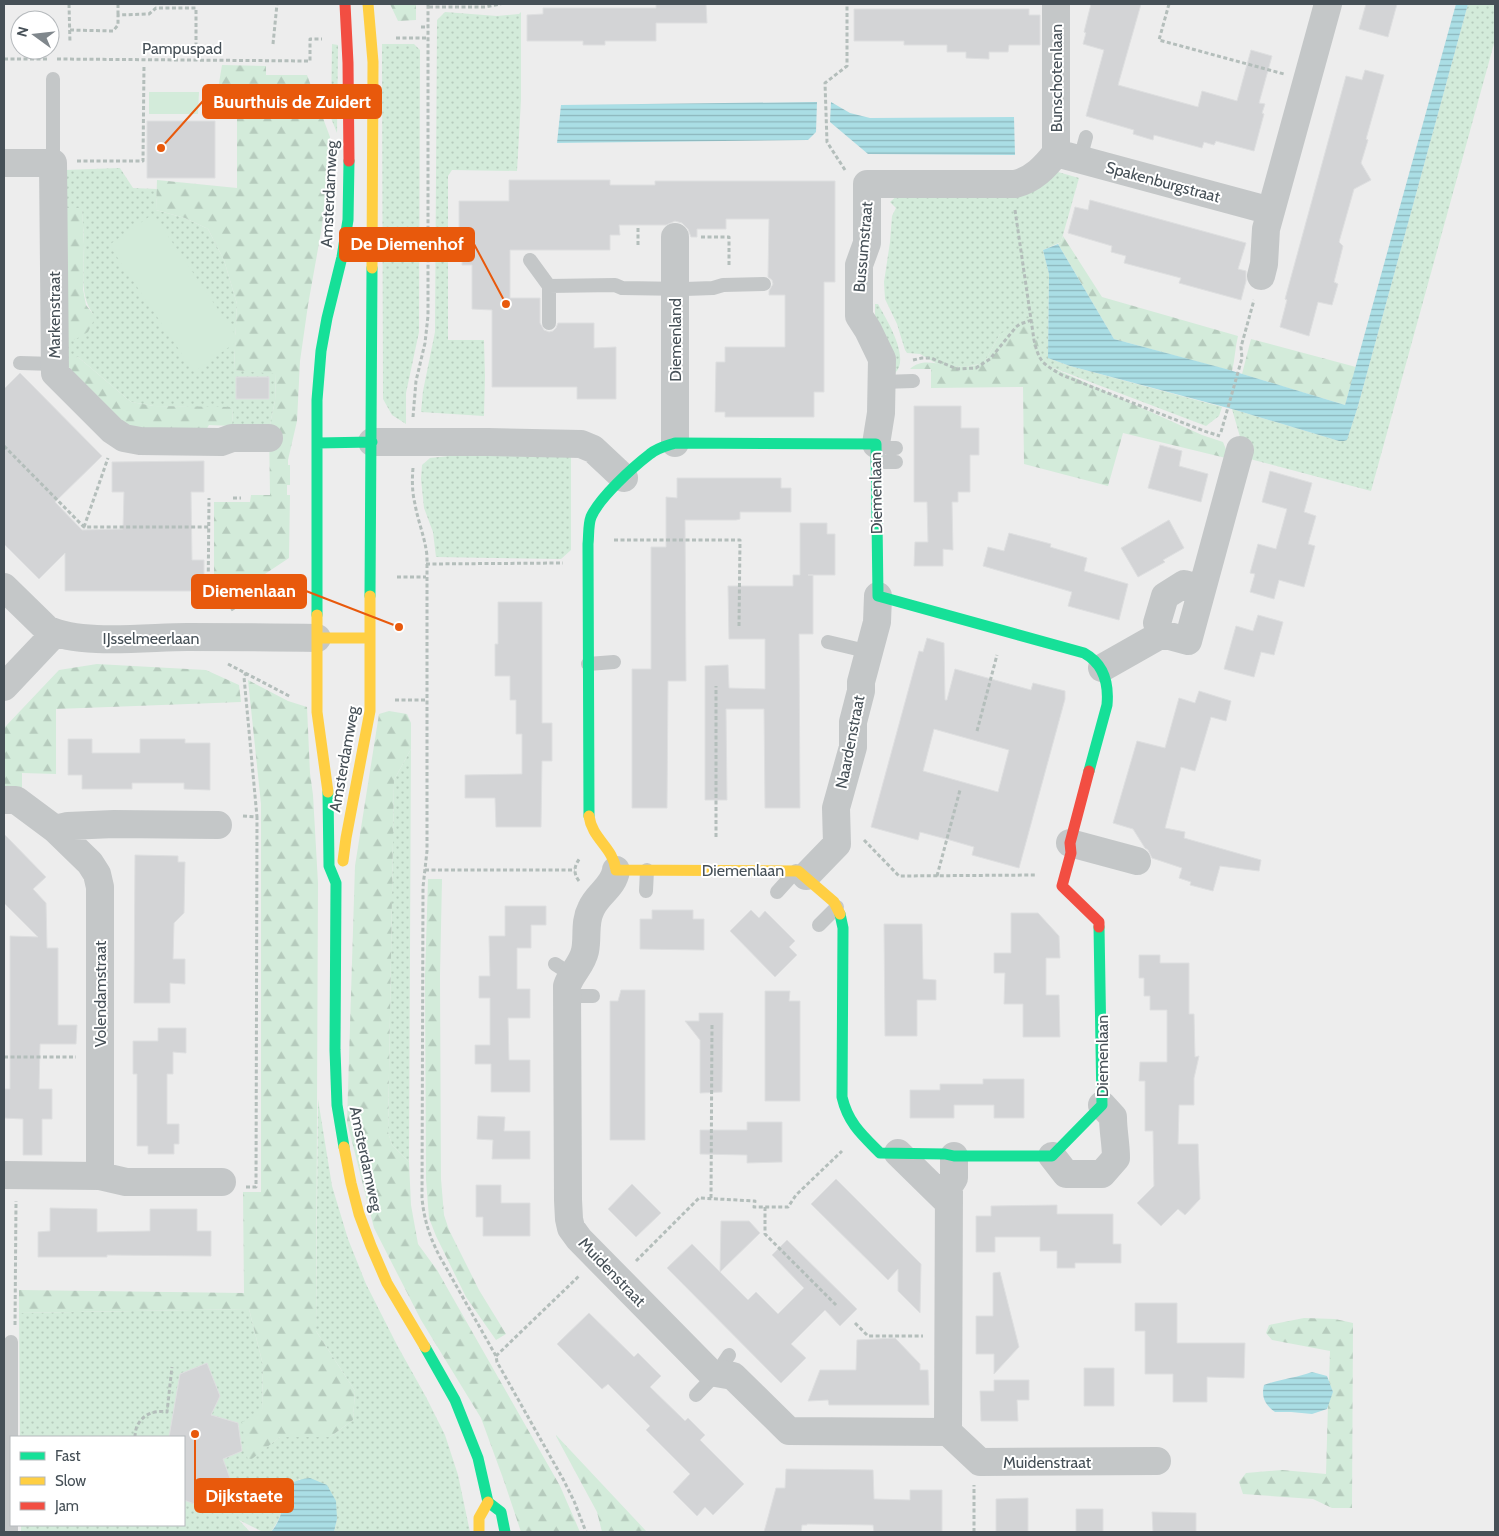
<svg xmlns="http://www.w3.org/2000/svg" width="1499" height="1536" font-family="Cabin,sans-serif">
<defs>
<pattern id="grass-dots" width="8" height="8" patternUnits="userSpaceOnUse" patternTransform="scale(1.25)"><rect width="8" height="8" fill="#d3ebda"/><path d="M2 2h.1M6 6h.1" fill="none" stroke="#b6cbbd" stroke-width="1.8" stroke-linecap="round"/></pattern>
<pattern id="forest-firs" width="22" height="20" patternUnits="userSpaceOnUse" patternTransform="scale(1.25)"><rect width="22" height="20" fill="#d3ebda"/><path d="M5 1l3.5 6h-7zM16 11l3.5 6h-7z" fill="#b6cbbd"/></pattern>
<pattern id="water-rules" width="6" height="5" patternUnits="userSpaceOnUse" patternTransform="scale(1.25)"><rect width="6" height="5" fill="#aadee5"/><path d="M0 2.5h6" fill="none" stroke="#8cb6bc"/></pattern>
</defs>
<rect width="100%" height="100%" fill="#ededed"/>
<path fill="url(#grass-dots)" d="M1468,4H1495V40L1371,491L1246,458L1232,409L1339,441H1344L1347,439L1358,406Z
M445,12L497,16L519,14L521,12V100L517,171L452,170L448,176V340H484L485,376L484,416L421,412L423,391L435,332L437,20Z
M332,44L338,45L337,133L331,118Z
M382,44H414L420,50L419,332L406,393V424L392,415L383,399Z
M120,168L133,188L157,189L156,210L185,218L208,229L224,260L237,304L234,370L276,373L275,401L269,429L232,426L233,408L154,406L131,402L78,357L65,363L66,343L93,314C78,293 85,268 84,244C84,232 82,220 82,208H65L64,170Z
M1058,172L1079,178L1061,242L1043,250L1049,274L1048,358L1070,366L1222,407L1219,416L1206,426L1043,364L1000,334L984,363L965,367L941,366L920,354L907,353L905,350L897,324L885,299L884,282L890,242L892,216L896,208L890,202L900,193Z
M875,304H878C886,319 911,358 895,373L875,320Z
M488,452L571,453V550L561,559L436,557L433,532L424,508L423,498L421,479L422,465L430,458Z
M411,749L409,1162L392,1145L388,1132L394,780Z
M318,1099L332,1186L348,1239L366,1284L397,1345L426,1397L445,1435L458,1475L470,1532H334L337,1519L300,1479L290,1485L284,1493L283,1507L279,1519L271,1532H263L239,1520L250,1532H21V1525H184V1437H20L19,1313L249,1309L263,1365L262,1410L248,1461L280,1437H330L353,1420L355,1391L316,1331Z"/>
<path fill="url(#forest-firs)" d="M390,4H416V20L398,21Z
M222,65L266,66V75H307L330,137V162L321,232L308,305L300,361L297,421L288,460V465H290V485H287V495H290L289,558L230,597L214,596V502H250L251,495H270L269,429L275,401L276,374L234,370L237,304L224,260L208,229L185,218L156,210L157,180L237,188V108L215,107Z
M65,208H82L84,244L83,289L86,305L93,314L94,320L88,332L80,337L66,343Z
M1063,236L1102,297L1238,336C1235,348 1235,359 1232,371L1114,339L1058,244L1061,242Z
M1030,317L1044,364L1202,435L1223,442L1230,459L1123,433L1108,486L1024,464L1023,387L931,388V369H910C924,355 946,368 964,367C971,367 978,364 984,363L1000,334Z
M1251,339L1356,367L1345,405L1242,374Z
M78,357L131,402L154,406L233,407L232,426L209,425L203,435L132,428L114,418L65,363L69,359Z
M97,664L206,670L239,685L241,702L56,709V774L22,773V792L4,789V728L59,670Z
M248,680L288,701L307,707L310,773L313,795L318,883L316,1331L355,1391L353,1420L330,1437H280L248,1462L242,1422L262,1410L263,1365L249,1309L19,1313V1290L244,1293L243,1192H261V804Z
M389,711L407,714L411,723V749L394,780L388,1132L392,1145L409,1162L411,1205L418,1244L437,1270L560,1486L580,1532H521L504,1481L481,1418L421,1320L374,1228L347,1122L355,866L379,714Z
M428,879H442L440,976L441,1179L444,1215L449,1230L479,1290L506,1334L496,1340L466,1297L436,1236L429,1218L426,1180L425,976Z
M1304,1318L1335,1319L1353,1323L1352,1508H1332L1313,1499L1243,1494L1239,1482L1246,1473L1282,1470L1326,1474L1328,1404L1333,1392L1329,1382L1330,1351L1272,1340L1266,1333L1269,1325Z
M556,1436V1435L647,1532H602L597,1512Z"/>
<path fill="#d3ebda" d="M149,92H199L198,114H149Z
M153,214L239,340L194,372L109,245Z"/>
<path fill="url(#water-rules)" d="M1456,4H1468L1358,406L1347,440L1344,441H1339L1232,409L1070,366L1048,358L1049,274L1043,250L1058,244L1114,339L1226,369L1345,405Z
M817,102L816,132L808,140L557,143L561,105Z
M831,102L850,113L870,118L1014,117L1015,155L868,154L830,122Z
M1312,1372L1327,1376L1333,1392L1327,1409L1312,1414L1291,1412H1275C1265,1405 1261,1397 1264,1385C1280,1379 1296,1378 1312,1372Z
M310,1478L327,1485L336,1501L337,1519L334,1532H271C277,1525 281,1516 283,1506C284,1502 283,1498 284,1494C287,1482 300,1479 310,1478Z"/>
<path fill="#d3d4d6" stroke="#dedfe0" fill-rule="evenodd" d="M656,4H706L707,23H656V41H605V45H583V41H527V15L543,14V8H656Z
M1091,4H1141L1118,85L1198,107L1202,91L1237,101L1251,50L1272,56L1259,103L1265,104L1262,113L1264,114L1254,151L1216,141L1214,145L1204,142L1202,148L1154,135L1153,140L1133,134L1134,130L1086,116L1104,50L1083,44L1086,33L1084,32Z
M1366,4H1397L1388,37L1359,29Z
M854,9H1029V15H1040V45H1009L1008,52H989V59L966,58V52H947V45H904V41H854Z
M1365,70L1384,75L1366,139L1368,140L1361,163L1371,180L1354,189L1339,242L1343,246L1334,282L1338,284L1332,305L1318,302L1309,336L1280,327L1287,300L1285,299L1346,76L1362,80Z
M147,121H215V178H147Z
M509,180H610V185H655V181H835V282H824V392H814V417H725V412H715L716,362H725V347H785V295H769V291L773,284L772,280L768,277L769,219H726V229H697V237H691L688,229L682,223L675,221L666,225H619L620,235H610V250H510V298H540V323L544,330L549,332L553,331L556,328L558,323H594V348L616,347V399H577V387H492V310L472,309V265H462V249H459V201H509Z
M1090,200L1246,243L1238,269L1246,271V281L1241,300L1179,283L1181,278L1124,263L1126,256L1111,252L1112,246L1068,233L1075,207L1088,210Z
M20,373L102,456L55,502L82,530L123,529L124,492H112V462L204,461V492H191L192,560H204V591H65V553L39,579L4,544V389Z
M236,377H269V399H236Z
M914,406H961V428H979V455H970V492H958V502H952L953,550L943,549V566H914L915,542H928L927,502H914Z
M1160,445L1182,451L1179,466L1208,474L1201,502L1148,488Z
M1270,471L1312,483L1304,512L1316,516L1308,544L1315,546L1304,587L1279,580L1274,599L1250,592L1255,574L1250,573L1258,544L1276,549L1287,509L1262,502Z
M677,478H781V488H791V512H740V519L736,520H685L686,681H668L667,808H632V669H651V547H666V497L677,498Z
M1169,520L1184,548L1163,560L1165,562L1138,577L1121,548Z
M800,523H827V534H835V575H808H813V634H799L800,808H765L764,709H726L727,800H705V666L728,665L729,688L765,689V639H729L728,586H793V575H800Z
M1009,533L1051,544L1050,547L1087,558L1084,571L1128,584L1119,620L1068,606L1072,592L983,566L988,547L1004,551Z
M498,602H542V723H552V761H542L541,827H496L495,798H465V775L522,774V734H516V700H510V676H495V644H498Z
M1258,615L1283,622L1274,655L1261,652L1254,677L1224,669L1236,626L1253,631Z
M927,638L944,643L945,700H947L955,669L1031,690L1033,683L1065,691V699L1019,868L972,855L974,847L950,840L920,832L918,840L871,827L919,651L923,652ZM934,729L1009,750L998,792L923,771Z
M1199,691L1231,701L1226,721L1211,717L1195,771L1181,767L1165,828L1185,832L1184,838L1261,860L1259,871L1220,866L1213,891L1190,885L1191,882L1179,878L1182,868L1152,858L1148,850L1145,848L1133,829L1113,823L1137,741L1165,748L1179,698L1195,703Z
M68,739H92V753H140V739H185V743H210V790L184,789V783H132V789H82V775H68Z
M4,834L46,877L33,889L46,903L47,948H58V1025H77L76,1044H40L39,1089H52V1119H42V1155H23V1119L4,1118V1089H10V936L38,937L4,903Z
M135,855L178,856V862H185L184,913L174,923L173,959H185V984L170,983V1003H134Z
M505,906H546V925H531V948H517V989H530V1018H508L509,1060H530V1092H491V1064H475V1045H490V998H479V976H490L489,936H505Z
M652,910H693V919H704V950L640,949V919H652Z
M751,910L759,918L765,911L795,941L789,947L797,955L775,977L730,931Z
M1011,913H1038L1059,936L1060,958H1046V995H1059L1060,1037H1023V1004H1004L1005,973H994V953H1011Z
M884,924H922L923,979L936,980V1000H917V1036H885Z
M1139,955H1160V963H1189V1014H1194L1195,1057L1199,1056L1194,1078V1105H1179L1178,1144H1198L1200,1199L1185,1215L1178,1209L1161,1226L1137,1203L1154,1186L1153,1131H1145V1081H1139L1140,1062H1167V1010H1150V996H1144V978H1139Z
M621,990H645V1140H610V1001H618Z
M765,991H790L789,1001H800V1101H765Z
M699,1013H723L722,1092L700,1093V1040L685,1021H699Z
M158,1028H186V1053L173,1052V1074H167V1124H179V1144H174V1154H148V1146H137V1074H133V1041H158Z
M983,1079H1024V1118H994V1105H954V1118H910V1090H940V1084H983Z
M478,1116L505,1117L504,1131H530V1159H492L493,1140L477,1139Z
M747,1122H782V1162L747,1163V1155L700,1154V1130H747Z
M836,1179L921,1264L920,1313L898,1291V1269L888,1280L811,1204Z
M632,1184L661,1213L636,1237L608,1209Z
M476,1185H501V1203H530V1236H483V1217H476Z
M1057,1205V1214H1113V1244H1121V1263H1075V1268H1057V1251H1040V1237H995V1252H976V1216H991V1206Z
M50,1208L97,1209V1232L150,1231V1209H197V1231H211V1256L107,1255V1257H38V1232L50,1231Z
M721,1221H749L760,1233L720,1272L748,1300L756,1292L778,1314L804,1288L772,1255L787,1240L857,1309L840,1326L825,1310L791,1344L806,1358L781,1383L667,1268L692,1244L720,1272Z
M1000,1272L1019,1347L994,1374V1354H976V1316H993V1273Z
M1135,1303H1177V1343H1245L1244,1378L1207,1377V1402H1173V1374H1145V1331H1135Z
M589,1313L634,1357L638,1353L661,1376L650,1387L685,1421L688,1418L705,1435L700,1440L744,1484L713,1515L705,1507L697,1516L673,1492L690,1474L646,1430L650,1426L608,1384L602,1389L557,1344Z
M895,1338L920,1364V1370H928L929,1405H829L828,1400L808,1401L820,1370H856L857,1340Z
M207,1363L220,1396L211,1415L238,1423L242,1451L223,1459L231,1481L205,1508L184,1500V1437H169L180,1374Z
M1084,1368H1114V1406H1084Z
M994,1380H1029V1400H1017L1018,1421H981L980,1391H994Z
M786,1469L873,1470L874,1499L910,1500V1490H942V1532H874L873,1525L807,1524V1525H802L801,1532H764L776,1488H785Z
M1028,1498V1532H996V1499Z
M1076,1509H1103V1532H1076Z
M1152,1512L1196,1513V1532H1153Z"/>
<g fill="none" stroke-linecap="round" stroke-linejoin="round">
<path stroke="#b4bebb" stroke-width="3" stroke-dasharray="4 2.5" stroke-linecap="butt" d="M69,4L70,43
M118,4V15
M1169,4L1159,40L1284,74
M429,7H485L501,4
M421,27H428
M70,30L113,31L118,25V15L149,14L156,8H196V47
M396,38H428
M273,44L277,4
M144,54V51
M4,59H48
M57,59L310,61V39H322
M77,161H143L144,65
M845,170L827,142L825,83L847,66V4
M1015,210L1034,340C1039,362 1043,364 1062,375L1204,431L1220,436
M701,237H729V267
M638,245V227
M913,360L922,358H931L957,369L976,368L990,359L1016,327L1020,324L1032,320
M413,417L416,381L425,343L428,316V4
M1221,432L1242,358L1241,347L1254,300
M4,446L84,527H209
M413,468C412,480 412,492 415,504C418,522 425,537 427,556V851L423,887L422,1198C424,1220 430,1238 440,1257L496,1356L497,1362L563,1479L574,1501L586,1532
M233,498H241
M84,527L108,458
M614,540H740L739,626
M426,564L563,563
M397,577H426
M208,604L209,498
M231,610L282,579L291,577
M228,664L291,697
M395,700H427
M977,731L997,655
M243,816L257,817L244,677L246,673
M716,837V686
M864,840L899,876L1036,875
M425,870H575
M937,876L960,790
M579,881C573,873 574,866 580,858
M4,1057H76
M246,1187H256L257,817
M711,1198L712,1023
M765,1207V1234L837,1306
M636,1261L699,1198L755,1201L754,1207H788L796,1195L842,1151
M855,1323L868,1336H923
M15,1325L16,1201
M496,1356L580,1275
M135,1437C135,1419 150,1409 167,1412L172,1367
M974,1532V1485"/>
<path stroke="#c4c7c8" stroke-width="14" d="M53,79V163
M1080,159L1086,137
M530,260L549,286V323
M549,286L615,285L622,288L685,289L713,288L723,285L764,284
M20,363L54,364
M882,382L913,381
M876,444L888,448H896
M877,462H896
M828,642L870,652
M588,664L614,662
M646,891L647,870
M777,892L796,871
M819,925L837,907
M555,964L572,975
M567,996H593
M696,1395L717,1373L729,1355
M11,1532V1342"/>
<path stroke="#c4c7c8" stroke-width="28" d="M1056,153L1271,211
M1056,153V4
M4,163H53L55,373L112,430L124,438L140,441L221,442L232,438H269
M1261,276L1264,264L1266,229L1328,4
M372,442H488L581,444L593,449L624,478
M675,443V237
M876,444L881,413L882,359L868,330L859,316V265L867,243V184H1015C1033,180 1045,167 1056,153
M4,587L47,629C80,646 149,637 187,637C231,637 274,637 317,638
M1162,634L1157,623L1165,596L1184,584L1202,589
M1102,668L1162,634L1188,641L1240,450
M4,687L55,633
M4,800H16L55,829L90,863L97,874L100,887V1176L126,1182H222
M55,829L68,826L114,824L218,825
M1070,843L1137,861
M616,870C614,887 597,894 591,909C584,922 588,937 585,951C582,965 571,973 567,986L568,1200L569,1219L571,1228L579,1239L710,1372L733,1376L789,1431L948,1432
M806,876L837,844L836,808L853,747V722L861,691V682L877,622L878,596
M898,1153L949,1203
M954,1156V1178L949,1186L948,1432L980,1462L1157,1461
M1052,1156L1066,1174H1102L1116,1158C1116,1144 1113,1131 1113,1117L1102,1105
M4,1175L100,1176"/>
<path stroke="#16e098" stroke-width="11" d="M318,443L372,442
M675,443L876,444L878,596L1084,653C1104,664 1109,683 1107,705L1089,771
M370,596L372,268
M317,615V400L321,351L327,318L342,257L348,220L349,161
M328,792L329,866L336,883L335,1050L337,1105L344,1147
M589,816L588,544C589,535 588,525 591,517C599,498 633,467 650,454C657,448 666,446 675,443
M840,914L843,928L842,1097C848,1123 862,1135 880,1153L945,1154L954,1156H1052L1102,1105L1099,927
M425,1347L455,1400L478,1458L488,1502L501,1512L505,1532"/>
<path stroke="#ffcf43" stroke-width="11" d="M368,4L373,62L372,268
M317,615V712L328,792
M317,638H370
M589,816C592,839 613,847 616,870L798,871L834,902L840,914
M343,861L346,838L370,711V596
M344,1147L351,1183L359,1214L371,1246L387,1283L425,1347
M479,1532V1518L488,1502"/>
<path stroke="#f24e42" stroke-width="11" d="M345,4L348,63L349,161
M1089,771L1070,843L1071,853L1062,886L1099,922V927"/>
</g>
<g text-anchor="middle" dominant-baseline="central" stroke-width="4" stroke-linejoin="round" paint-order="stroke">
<g font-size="16" fill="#465057" stroke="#fff">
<text x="182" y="48">Pampuspad</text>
<text transform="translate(1056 78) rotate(-90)">Bunschotenlaan</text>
<text transform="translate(1163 182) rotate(15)">Spakenburgstraat</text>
<text transform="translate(329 194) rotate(-87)">Amsterdamweg</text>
<text transform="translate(863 247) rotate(-85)">Bussumstraat</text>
<text transform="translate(54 315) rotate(-90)">Markenstraat</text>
<text transform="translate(675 340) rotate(-90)">Diemenland</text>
<text transform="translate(876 493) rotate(-91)">Diemenlaan</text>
<text x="151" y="638">IJsselmeerlaan</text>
<text transform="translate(850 742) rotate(-79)">Naardenstraat</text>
<text transform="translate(344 759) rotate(-80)">Amsterdamweg</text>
<text x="743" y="870">Diemenlaan</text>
<text transform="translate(100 994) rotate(-90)">Volendamstraat</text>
<text transform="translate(1102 1056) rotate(-90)">Diemenlaan</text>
<text transform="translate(366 1159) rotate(78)">Amsterdamweg</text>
<text transform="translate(612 1272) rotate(46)">Muidenstraat</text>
<text x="1047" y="1462">Muidenstraat</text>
</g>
</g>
<path fill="none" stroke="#e8590c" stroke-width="2" d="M161 148L203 101M506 304L474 244M399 627L306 591M195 1434L195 1496"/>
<g fill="#e8590c" stroke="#fff" stroke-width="2">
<circle cx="161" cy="148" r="5"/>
<circle cx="506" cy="304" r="5"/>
<circle cx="399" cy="627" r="5"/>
<circle cx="195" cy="1434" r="5"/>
</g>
<g fill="#e8590c" stroke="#e8590c" stroke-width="2">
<rect x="203" y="85" width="178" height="33" rx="5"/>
<rect x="340" y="228" width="134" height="33" rx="5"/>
<rect x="192" y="575" width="114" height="33" rx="5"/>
<rect x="195" y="1479" width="98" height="33" rx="5"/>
</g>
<g font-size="18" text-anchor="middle" font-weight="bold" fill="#fff">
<text x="292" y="108">Buurthuis de Zuidert</text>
<text x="407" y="250">De Diemenhof</text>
<text x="249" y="597">Diemenlaan</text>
<text x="244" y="1502">Dijkstaete</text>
</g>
<rect width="1499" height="1536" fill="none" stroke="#465057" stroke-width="10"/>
<rect x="10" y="1436" width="175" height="90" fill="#ffffff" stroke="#b5b9bc"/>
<rect x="20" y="1452" width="25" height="8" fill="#16e098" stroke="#b5b9bc"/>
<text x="55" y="1461" font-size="15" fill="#465057">Fast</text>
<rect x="20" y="1477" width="25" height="8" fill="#ffcf43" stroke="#b5b9bc"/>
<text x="55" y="1486" font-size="15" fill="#465057">Slow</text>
<rect x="20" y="1502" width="25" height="8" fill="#f24e42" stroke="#b5b9bc"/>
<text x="55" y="1511" font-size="15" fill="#465057">Jam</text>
<g transform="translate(35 35) rotate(285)"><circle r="24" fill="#ffffff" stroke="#b5b9bc"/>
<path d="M0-4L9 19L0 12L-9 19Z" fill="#80878c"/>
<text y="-8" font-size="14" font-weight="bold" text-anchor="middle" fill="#465057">N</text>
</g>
</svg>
